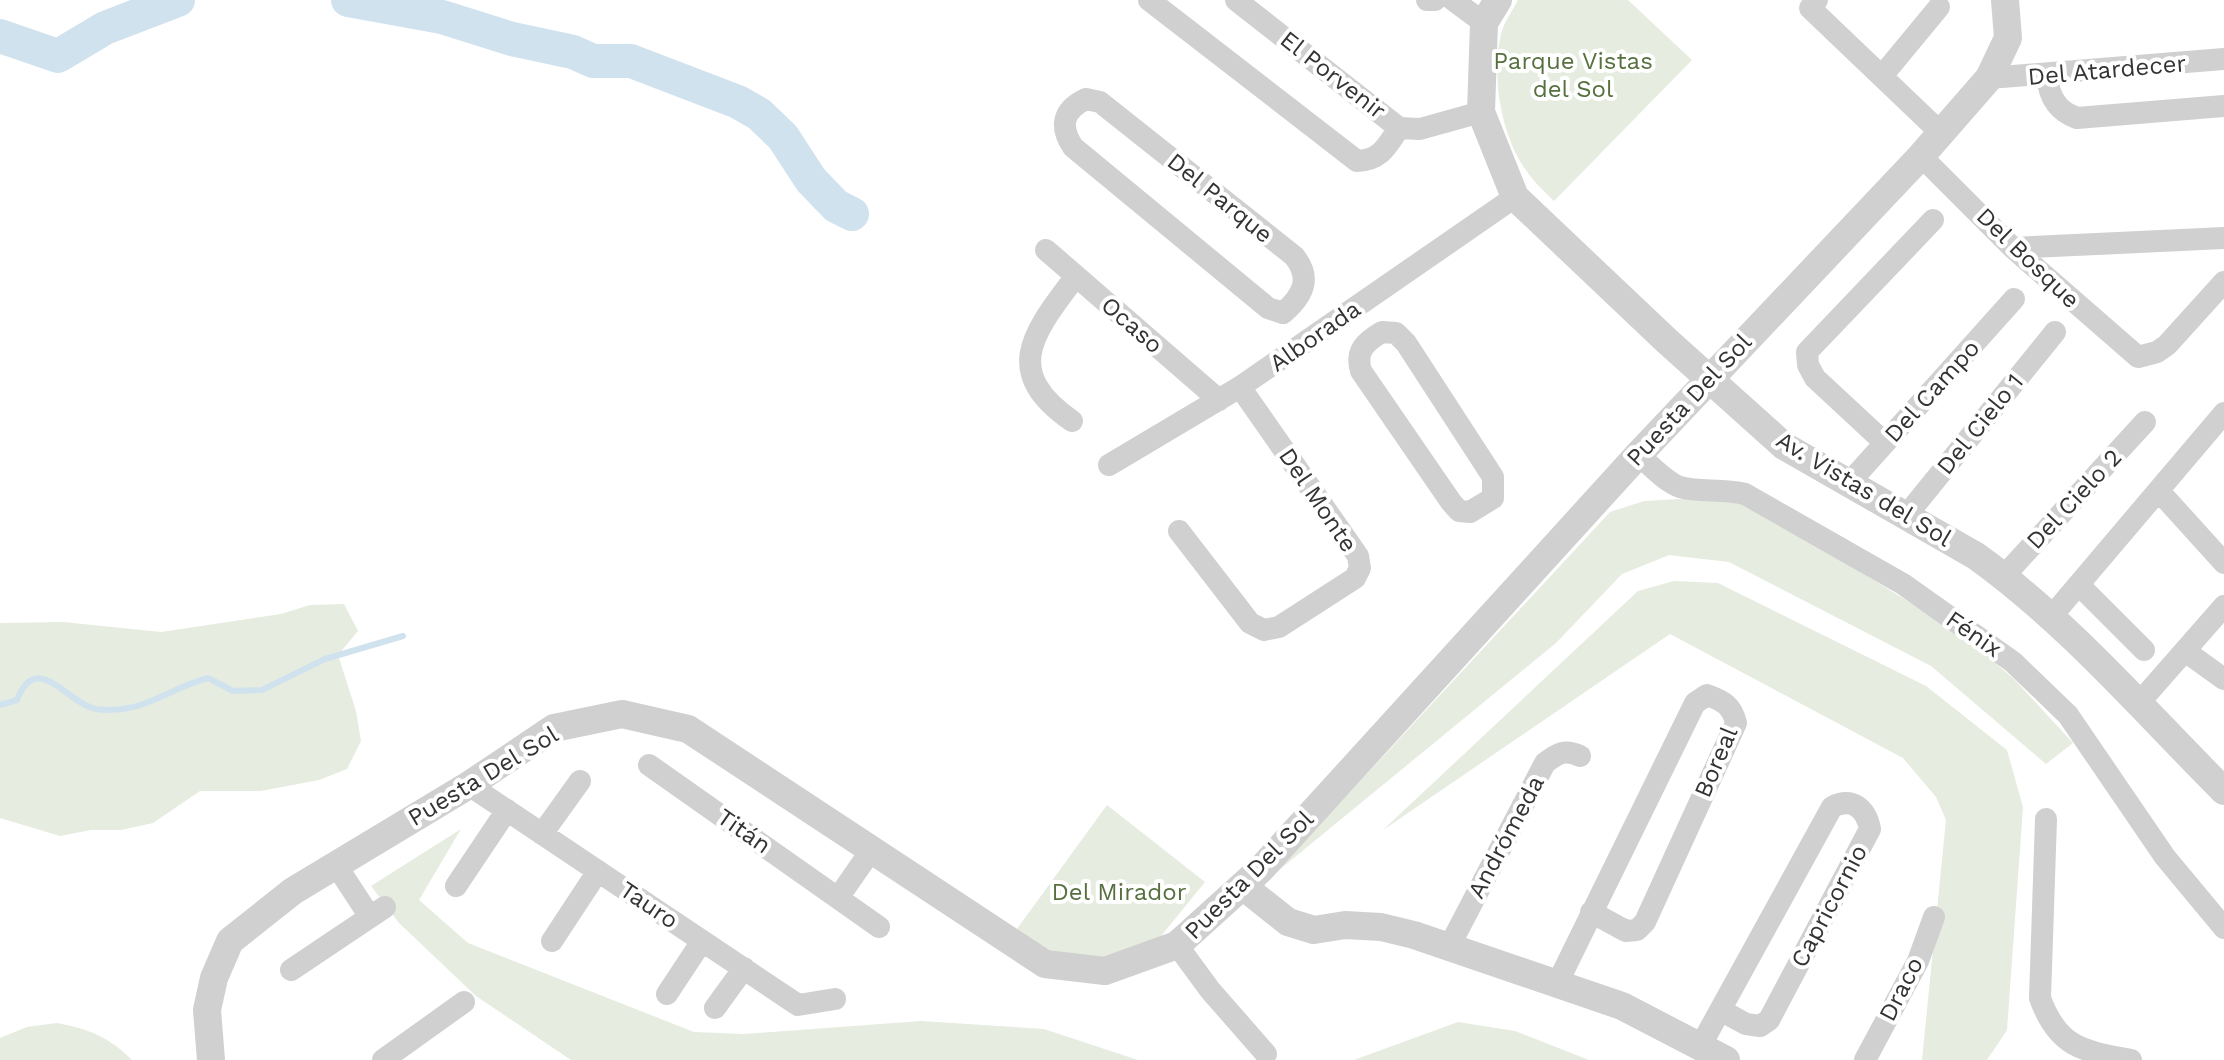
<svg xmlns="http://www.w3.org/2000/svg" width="2224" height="1060" font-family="'Work Sans',sans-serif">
<rect width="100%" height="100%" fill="#fff"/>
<path fill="#e6ecdf" d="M1518,0H1628L1692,60L1554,201C1545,192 1535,183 1528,173C1501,138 1491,76 1501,34C1504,22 1513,10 1518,0Z
M1716,497L1749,503L1961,634L2014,679L2073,743L2046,764L1931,666L1729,562L1669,555L1622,574L1556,643L1273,875L1610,512L1644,501Z
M1674,581L1718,583L1926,686L2007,750L2023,807L2007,1030L1987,1060H1922L1946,820L1936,797L1903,758L1670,634L1383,830L1638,591Z
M344,604L358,631L338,655L356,711L361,741L347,769L319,780L261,791H200L153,823L121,830H91L60,836L0,818V623L63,622L161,632L281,614L310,605Z
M1107,805L1205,882L1144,957L1105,971L1009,940Z
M461,829L419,900L468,943L694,1032L744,1034L921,1021L1044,1029L1138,1060H571L476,996L399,923L371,886Z
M1458,1022L1515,1031L1589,1060H1354Z
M57,1023C89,1029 109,1037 132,1060H0V1038L27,1027Z"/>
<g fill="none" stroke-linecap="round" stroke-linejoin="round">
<path stroke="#cfe2ee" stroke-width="6" d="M0,705L17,700C36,649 68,704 96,709C141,716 168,688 208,678L233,691L262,690L325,659L403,636"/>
<path stroke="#cfe2ee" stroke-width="34" d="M348,0L442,17L512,39L573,52L593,61H631L738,102L759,114L783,137L811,180L836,206L852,214
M0,36L58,56L105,28L178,0"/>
<path stroke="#d0d0d0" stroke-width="22" d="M1149,0L1357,161C1381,160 1387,146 1399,128
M1236,0L1399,128L1420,129L1481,112
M1427,0H1435
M1453,0L1484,23
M1817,0L1810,8L1941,133
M1882,76L1939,7
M2047,76C2049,97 2057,111 2077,118L2224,106
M1989,78L2224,59
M1086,99L1100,102L1294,256C1312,278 1303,296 1283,313L1268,308L1073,147C1059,126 1063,110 1086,99Z
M1921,156L2013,248L2138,357L2157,352L2167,345L2224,282
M2013,248L2224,238
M1046,250L1219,400
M1382,332L1396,333L1406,343L1493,477V498L1470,512L1459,511L1451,502L1361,371C1355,351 1365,342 1382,332Z
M1072,421C1000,371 1034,332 1076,276
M1885,443L1815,378L1808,365L1807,352L1933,220
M1638,455C1650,464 1665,482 1680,487C1699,493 1722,488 1745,494L1903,584L2013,662L2068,715L2165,857L2224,928
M1109,465L1240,387L1515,197
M1849,483L2014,299
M2159,491L2224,563
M1906,516L2055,332
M1179,531L1250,623L1264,630L1279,627L1355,578L1360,568L1358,556L1240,387
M2004,576L2145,422
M2079,585L2144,650
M2051,617L2224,413
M2185,651L2224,679
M2138,704L2224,606
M649,765L879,927
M469,785L798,1005L835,999
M2046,819L2040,998C2058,1048 2083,1051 2131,1060
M542,834L580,781
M336,865L370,917
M456,886L507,810
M838,898L872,849
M552,941L598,871
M1177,945L1210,990L1266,1054
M1449,947L1545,763C1558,753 1565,749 1580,756
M291,970L385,907
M1558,982L1695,703L1707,695C1724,701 1732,706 1736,723L1645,922L1637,930L1626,931L1591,912
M667,994L702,941
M715,1008L744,968
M1701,1045L1832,807C1852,797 1866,808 1870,829L1769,1020L1760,1026L1746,1024L1722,1011
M383,1060L464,1002
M1865,1060L1918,961L1934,917"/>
<path stroke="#d0d0d0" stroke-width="28" d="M1498,0L1484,23L1481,112L1515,197L1667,341L1784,446L1976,556C2068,622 2144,711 2224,791
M1244,887L1288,922L1314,930L1345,925L1381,927L1414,935L1622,1006L1726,1060
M211,1060L207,1010L214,978L230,941L293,891L469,785L554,728L622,714L688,729L1045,964L1105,971L1177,945L1261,869L1638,455L1921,156L1989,78L2008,38L2005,0"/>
</g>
<g text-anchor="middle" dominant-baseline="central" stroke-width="8" stroke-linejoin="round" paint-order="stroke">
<g font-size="24" fill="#56703f" stroke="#fff">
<text x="1573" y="61">Parque Vistas<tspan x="1573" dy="28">del Sol</tspan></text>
<text x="1119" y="892">Del Mirador</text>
</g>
<g font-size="24" fill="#333" stroke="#fff">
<text transform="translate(2107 70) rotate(-5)">Del Atardecer</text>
<text transform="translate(1333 75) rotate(38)">El Porvenir</text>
<text transform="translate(1220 198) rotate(39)">Del Parque</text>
<text transform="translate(2028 258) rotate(44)">Del Bosque</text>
<text transform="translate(1132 325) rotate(41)">Ocaso</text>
<text transform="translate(1315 336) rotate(-35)">Alborada</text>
<text transform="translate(1932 391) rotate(-48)">Del Campo</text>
<text transform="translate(1689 400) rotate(-47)">Puesta Del Sol</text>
<text transform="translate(1980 424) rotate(-51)">Del Cielo 1</text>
<text transform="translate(1864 489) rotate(31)">Av. Vistas del Sol</text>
<text transform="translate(2074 499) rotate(-47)">Del Cielo 2</text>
<text transform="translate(1318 500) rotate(56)">Del Monte</text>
<text transform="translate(1974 634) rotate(35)">Fénix</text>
<text transform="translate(1716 762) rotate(-67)">Boreal</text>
<text transform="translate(483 776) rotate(-31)">Puesta Del Sol</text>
<text transform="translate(744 831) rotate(35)">Titán</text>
<text transform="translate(1506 837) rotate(-62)">Andrómeda</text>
<text transform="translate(1249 875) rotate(-45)">Puesta Del Sol</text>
<text transform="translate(649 905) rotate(34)">Tauro</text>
<text transform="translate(1829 906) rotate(-62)">Capricornio</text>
<text transform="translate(1901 989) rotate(-63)">Draco</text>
</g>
</g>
</svg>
